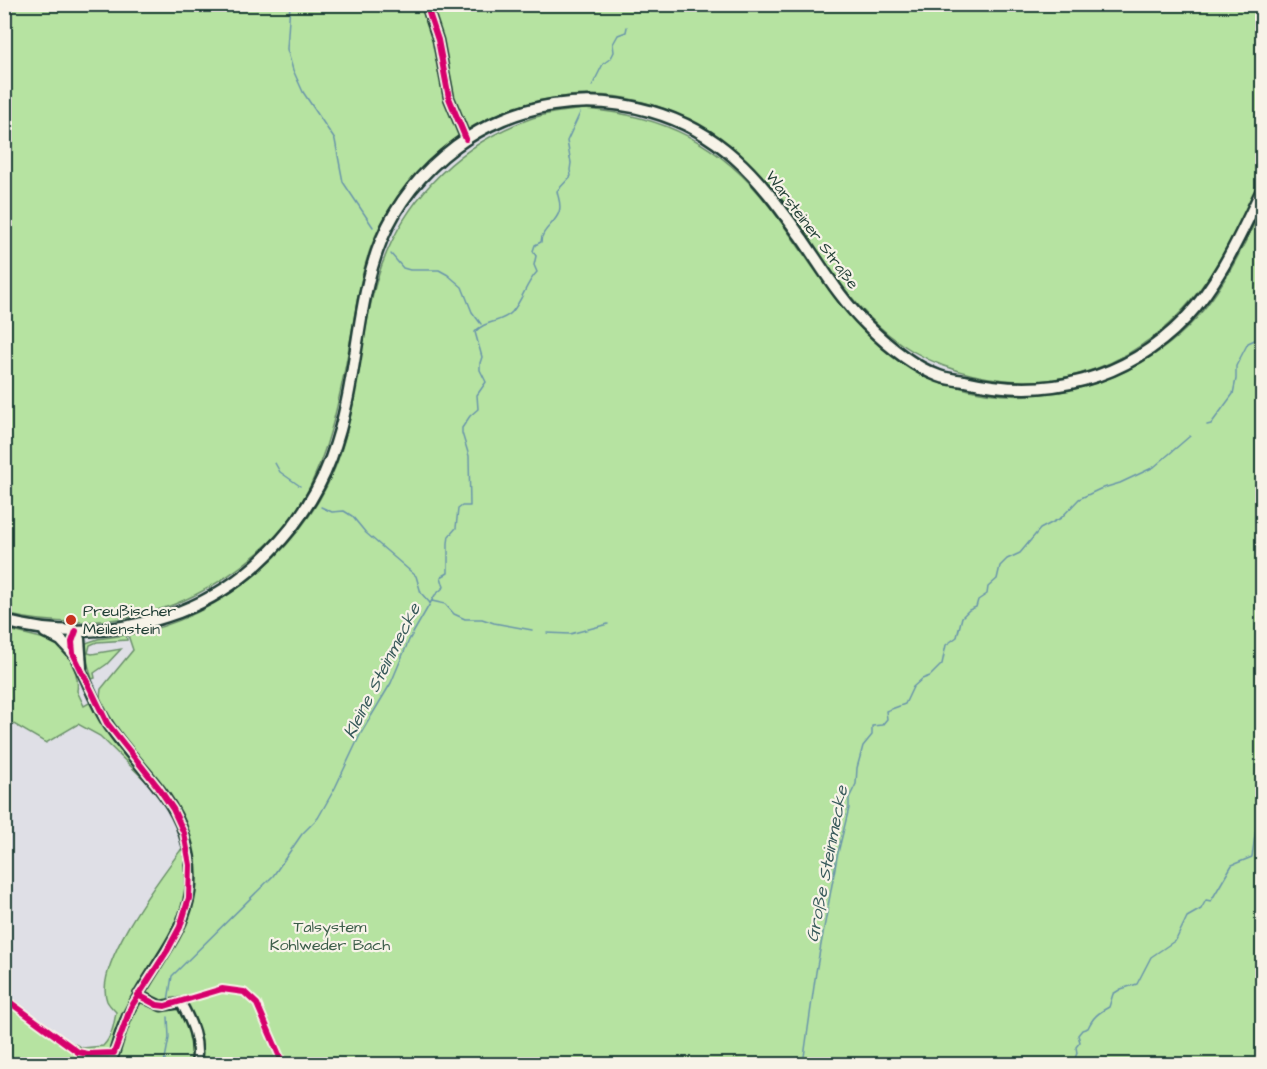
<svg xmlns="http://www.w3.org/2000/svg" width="1267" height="1069" font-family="'Architects Daughter',sans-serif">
<rect width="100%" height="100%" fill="#dfdfe6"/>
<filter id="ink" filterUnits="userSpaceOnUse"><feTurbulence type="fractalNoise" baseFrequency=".0167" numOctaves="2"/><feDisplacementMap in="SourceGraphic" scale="12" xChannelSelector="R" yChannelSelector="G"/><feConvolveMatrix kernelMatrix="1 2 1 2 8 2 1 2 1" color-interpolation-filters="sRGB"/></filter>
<g filter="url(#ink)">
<path fill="#b6e3a1" stroke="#6a906a" stroke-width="1.5" d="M4,5H1262C1262,44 1262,83 1262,122C1262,137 1264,155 1262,170C1261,183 1253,195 1248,206C1222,259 1194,311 1143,344C1103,372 1054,385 1005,380C963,376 921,361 888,334C842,297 816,243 780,197C730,132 654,88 570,96C520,101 475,119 438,152C411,176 389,204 375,237C362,267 357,300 352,332C341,390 332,447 303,500C281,539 235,575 195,595C136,625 68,628 4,614Z
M585,109C664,115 721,144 770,207C806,254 834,306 879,345C967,421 1104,407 1185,330C1220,297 1241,251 1262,208V1064H5L4,994L66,1040L83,1048L103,1046C112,1037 114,1024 116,1012C113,1009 109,1005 107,1001C93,965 161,877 183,847L181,836L177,825L162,797L100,736L78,724L46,743L7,720L5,721V629L53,641C68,649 80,674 77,691L84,706L100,697L101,689L133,650L128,635C223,619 312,543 341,451C359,396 360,338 376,283C398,206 453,147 527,120C545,113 566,111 585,109Z
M126,635L127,640L97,642L90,645L88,653L92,654L121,649L107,664L94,673L95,678L92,679L85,654L86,643L98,639Z"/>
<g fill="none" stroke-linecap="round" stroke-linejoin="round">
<path stroke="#6995aa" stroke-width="1.5" d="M290,4L287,49L293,70L303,92L335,140L343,182L373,227
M634,10L641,4
M592,86L603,64L611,58L614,52L613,44L618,35L626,32L627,27
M391,254L403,268L410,270H439L448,275L462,287L472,312L481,324
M1207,425L1211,424L1233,394L1236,379V366L1248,343L1257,339L1262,334
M275,463L280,472L300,486
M321,507L332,512L344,511L352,516L366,533L416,576L421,593L430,603
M432,601L445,604L454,614L465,619H482L494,623L532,630
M547,633L570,634L608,624
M168,1001L172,976L273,876L302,834L318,818L335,788L361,733L391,683L409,640L435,595L444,587L441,577L448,573V543L449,536L456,528L458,509L462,506H470L469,456L462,433V428L470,416L478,409L477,395L486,382L480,370V363L482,357L475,332C485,320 502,323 512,312C523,299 526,283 537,272L534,265L536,256L533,251L535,245L541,242C541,230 556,223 559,212C562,205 558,198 557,191L571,176L570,170L571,163L567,141L580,113
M164,1064L169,1038L168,1017
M803,1064L816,972L837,857L849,808V798L856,784L857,768L863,746L872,735V726L882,725L887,719L886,711L905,704L913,687L922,679L930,676L942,664L946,645L957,637L962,617L969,610L976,607L978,600L987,594L988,587L997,579L1000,566L1007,559L1020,553L1040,529L1061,518L1079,499L1100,489L1120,483L1154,467L1190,436
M1073,1064L1077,1053L1076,1047L1080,1042L1078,1035L1082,1030L1088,1028C1093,1017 1098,1013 1109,1007L1113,994L1121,989L1137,984L1151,957L1176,940L1187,917L1201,909L1206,900L1211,901L1232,865L1252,857L1258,814L1262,806"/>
<defs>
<path id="minor" d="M426,4L438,40L449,98L466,139
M76,631C67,646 77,660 83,674C92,693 99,713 112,730C136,765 171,793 184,834C209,910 165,945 133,1005C122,1024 117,1044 111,1064
M76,631L80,639L82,667
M138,995L161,1006L181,1003C192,1023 200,1041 196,1064"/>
<path id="major" d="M4,621C63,637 122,633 179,612C247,586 305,527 331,458C374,341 340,233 456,146C484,125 519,110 553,105C618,95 687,114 735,158C761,181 782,211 803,240C823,269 841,300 867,325C887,345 912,366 939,376C947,379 957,380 965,381C1047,400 1126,380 1185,319C1220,282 1240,235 1262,190
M45,632L61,640L73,653"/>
</defs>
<use href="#minor" stroke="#1f3d34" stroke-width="13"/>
<use href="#major" stroke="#1f3d34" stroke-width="15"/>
<use href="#minor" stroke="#f7f3e8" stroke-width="8"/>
<use href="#major" stroke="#f7f3e8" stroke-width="10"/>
<defs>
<path id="cycleway" d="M426,4L438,40L449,98L466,139
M138,995L157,1005L165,1006L222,989L244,992L257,1004L283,1064
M4,998L78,1052L88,1054L114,1053L131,1007L167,951L180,927L189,898L190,865L184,833L173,809L158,787L107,723L73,653L72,642L76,631"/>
</defs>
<use href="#cycleway" stroke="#f7f3e8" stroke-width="10"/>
<use href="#cycleway" stroke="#d6006c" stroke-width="6"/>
</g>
</g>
<circle fill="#c8321e" stroke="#f7f3e8" stroke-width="2" cx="71" cy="620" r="6"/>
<g text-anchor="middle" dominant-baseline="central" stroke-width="4.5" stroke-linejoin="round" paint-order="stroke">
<g font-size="16" fill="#1f3d34" stroke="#f7f3e8">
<text transform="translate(812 230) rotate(53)">Warsteiner Straße</text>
</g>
<g font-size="16" fill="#1f3d34" stroke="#f7f3e8" text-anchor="start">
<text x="83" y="611">Preußischer<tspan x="83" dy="18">Meilenstein</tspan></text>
</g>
<g font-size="16" fill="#3d5e4a" stroke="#f7f3e8">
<text x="330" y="927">Talsystem<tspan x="330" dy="18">Kohlweder Bach</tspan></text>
</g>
<g font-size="18" font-style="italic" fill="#385a5b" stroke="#f7f3e8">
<text transform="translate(382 671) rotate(-63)">Kleine Steinmecke</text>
<text transform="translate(827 864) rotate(-79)">Große Steinmecke</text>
</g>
</g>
<rect width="1267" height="1069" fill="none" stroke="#f7f3e8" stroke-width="24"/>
<rect x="12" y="12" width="1243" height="1045" fill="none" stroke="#1f3d34" stroke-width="2" filter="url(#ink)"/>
</svg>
